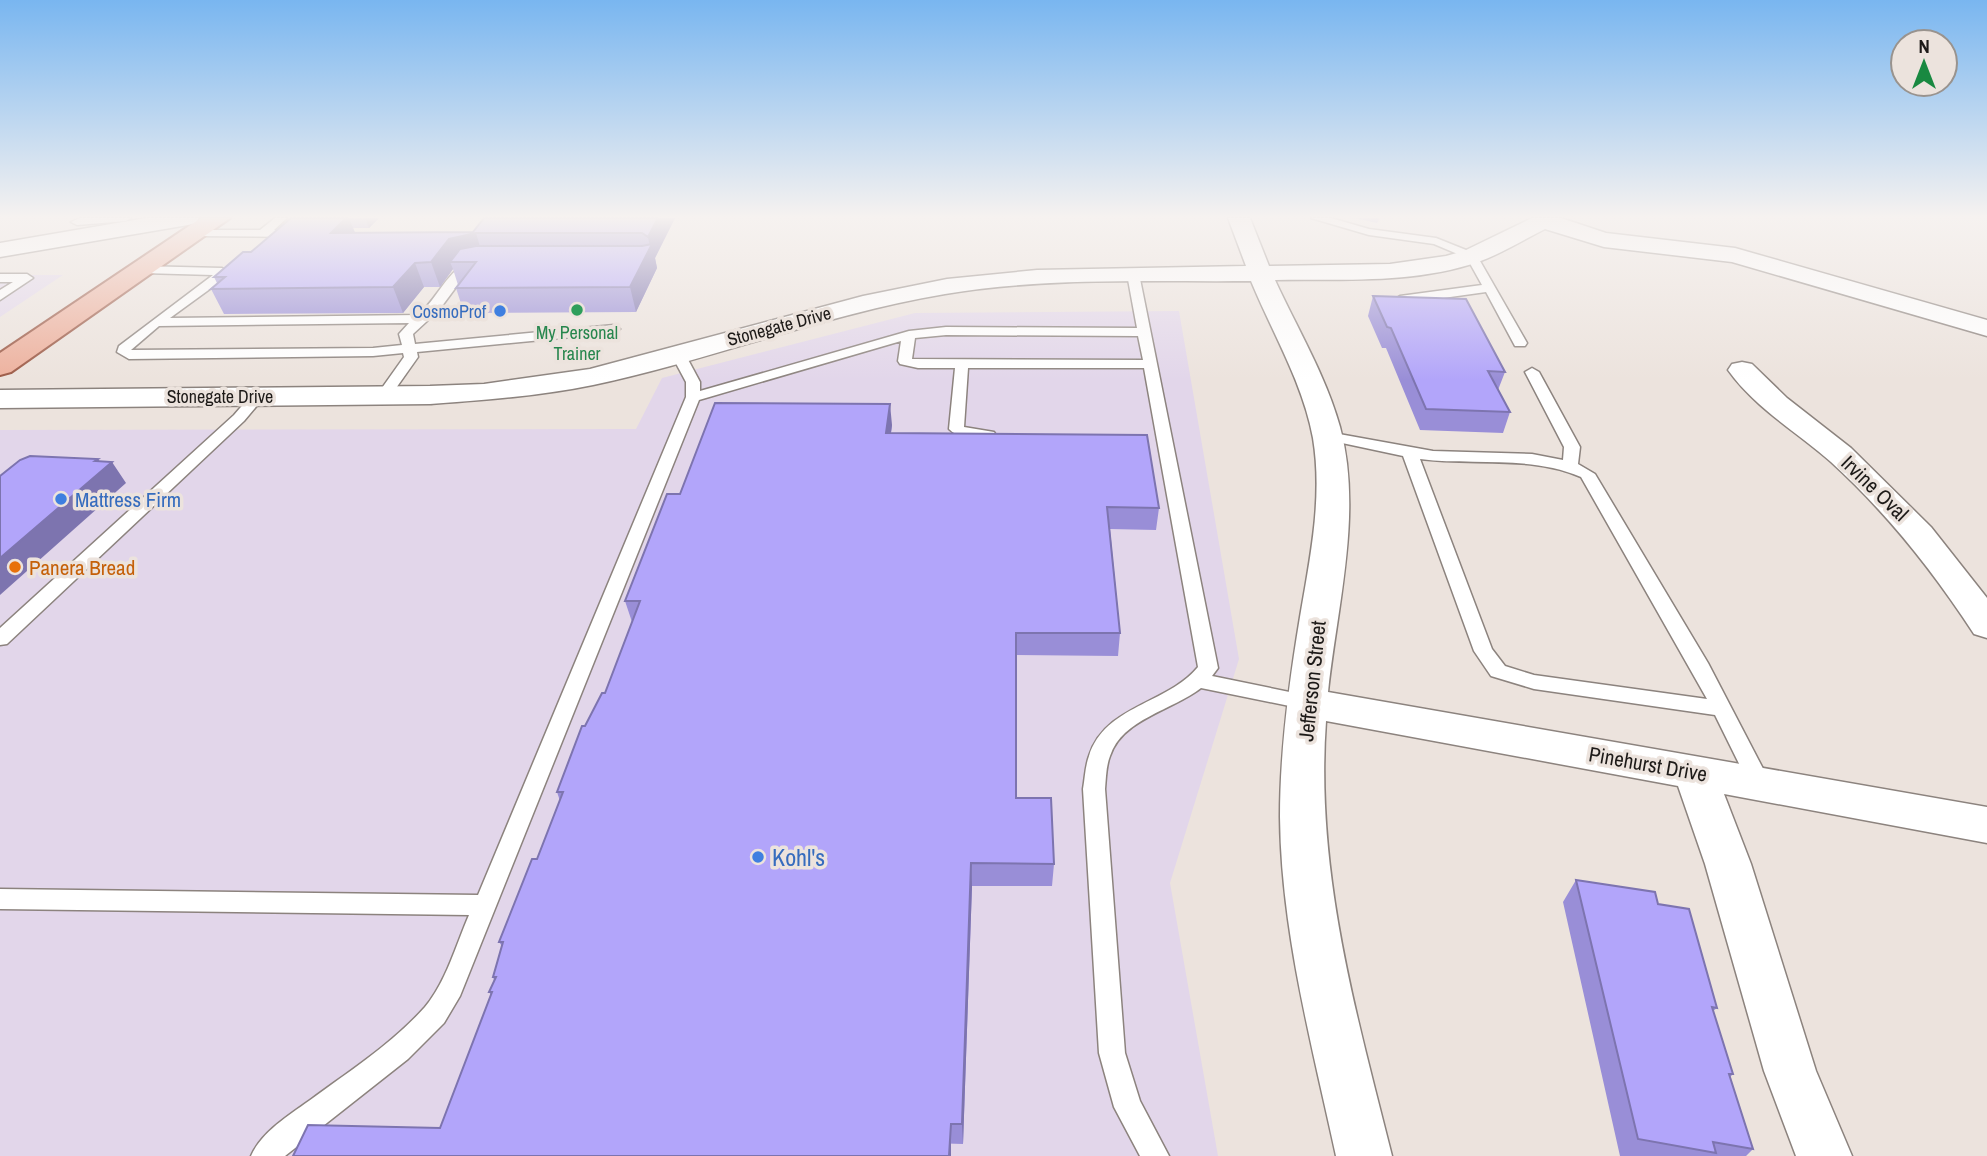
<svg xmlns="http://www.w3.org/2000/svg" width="1987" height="1156" font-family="'Archivo Narrow',sans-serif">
<rect width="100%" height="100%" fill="#ece3dd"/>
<path fill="#e2d6ea" d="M0,275H63L0,317Z
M1179,311L1239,659L1170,883L1218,1156H0V430L636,429L662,378L915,313Z"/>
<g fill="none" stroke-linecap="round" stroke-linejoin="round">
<defs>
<path id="lane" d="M131,218L126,221L77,225L71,222L80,218Z
M275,218H287L274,230L298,231L304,234L298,237L197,236L191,233L197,230H260Z
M1311,218H1331L1369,229L1436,238L1476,254L1527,343L1525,346H1515L1486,292L1400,304L1394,300L1400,296L1482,285L1467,258L1434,244L1369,235Z
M472,261L476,262V268L465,275L439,310L413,334L415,344L614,325L620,329L614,333L417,352L418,357L389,398L384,399L377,395L404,357L403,353L373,356L129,359L117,352L119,346L213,275L143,273L137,269L139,266L222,268L228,272L225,278L170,318L418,315C438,299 447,269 472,261ZM409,323L399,334L402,345L373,348L131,350L159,326Z
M1133,270L1139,274L1218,668L1212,676L1309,696L1316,698L1319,703L1316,708L1309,710L1201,688C1173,710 1122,719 1110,756C1106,766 1106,778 1105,789L1125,1053L1140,1101L1169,1156H1140L1114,1107L1099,1053L1083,789C1085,778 1085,767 1089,756C1105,705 1168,704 1198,667L1144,368H968L964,427L994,432L996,435L994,438C979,441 960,440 949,429L955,368H918L900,364L898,361L901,341L699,400L460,996L444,1023L408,1059L285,1156H251C262,1131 291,1114 313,1098C351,1070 393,1043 425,1007C446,982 456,945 469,915L0,909V889L478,895L686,397V382L671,354L673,351H683L685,354L700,382V391L909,331L946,327L1137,328L1127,274ZM946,335L1138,336L1143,360L912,359L915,338Z
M0,274H27L33,278L0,300V290L13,282H0Z
M1532,368L1539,372L1580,447L1578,464L1595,474L1708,663L1771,784L1768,790L1760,792L1752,790L1715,715L1534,689L1491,676L1474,651L1403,456L1328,440L1321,436L1328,432L1433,451L1532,454L1563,460L1564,447L1525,372ZM1420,459C1474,466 1530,455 1581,477L1707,699L1534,675L1505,666L1492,649Z
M258,392L265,396L244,421L7,644L0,645V628L234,415L253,393Z"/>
<path id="street" d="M146,218H199L196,223L188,225L0,257V243Z
M1228,218H1250L1269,266L1390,264L1446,256L1464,251L1532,218H1561L1606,233L1735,248L1987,320V336L1732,262L1604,247L1545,229C1523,240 1501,254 1478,262C1414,284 1342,279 1275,280C1297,328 1326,376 1340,427C1363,512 1337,606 1328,692L1987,807V843L1724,794L1751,864L1816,1071L1852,1156H1796L1764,1071L1705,864L1678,786L1326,721C1315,870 1356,1013 1392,1156H1336C1312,1045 1281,931 1280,817C1280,750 1289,683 1300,617C1310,558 1323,498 1313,438C1303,383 1272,332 1251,281C1150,282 1046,277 945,294C825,314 711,360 593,385C540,396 484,400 430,404L0,408V390L430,386L484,384L590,369L863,296L947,279L1037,270L1246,266Z
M1742,362L1752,364L1787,398L1851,448L1931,527L1987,598V638L1974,634C1933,571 1887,513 1831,462C1797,432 1755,408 1728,370L1732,364Z"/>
<path id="primary" d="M201,218H230L11,372L0,375V353Z"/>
</defs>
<use href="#lane" stroke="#8c837e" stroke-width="3"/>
<use href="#street" stroke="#8c837e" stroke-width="3"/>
<use href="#primary" stroke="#9c5a46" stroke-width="4"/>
<use href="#lane" fill="#fff" fill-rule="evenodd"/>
<use href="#street" fill="#fff" fill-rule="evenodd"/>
<use href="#primary" fill="#edb19e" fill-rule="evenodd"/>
</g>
<path fill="#998ed7" d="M291,218H379L369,228H353L355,233L473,232L675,218L655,258L657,268L636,312L464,313L456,288L458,285L453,269L440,287H424L403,313L224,314L211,289L217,283L214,277L251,252Z
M1354,218H1380L1377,223Z
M1373,296L1505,372L1498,390L1510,412L1503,433L1420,430L1386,348H1382L1368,316Z
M892,425L891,433L1159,508L1156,530L1110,529L1120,633L1118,656L1016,655V798L1054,864L1052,886H972L963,1144L440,1128L491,995L489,992L494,980L493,977L502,946L499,942L537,859L560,801L557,792L585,726L605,693L632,622L625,601Z
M1576,880L1717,1008L1713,1011L1733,1074L1730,1077L1753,1149L1746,1156H1620L1563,902Z"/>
<path fill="#7d74af" d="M346,218H349L358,240L331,233Z
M365,218H379L369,228Z
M658,218H675L655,258L657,268L636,312L630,287L650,247L648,237Z
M476,233L483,257L450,262L453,269L440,287L431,262L449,239Z
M415,263L424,287L403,313L393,287Z
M890,404L892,425L888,454L886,433Z
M98,459L104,468L112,462L126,483L0,595V558Z
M971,863L972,886L963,1144L962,1124Z
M951,1124V1156H949Z"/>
<path fill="#b2a5fa" stroke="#7d74af" stroke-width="2" d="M291,218H346L331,233L473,232L484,218H658L648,237L642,233H476L449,239L431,262L415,263L393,287L211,289L225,277H214L243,252H251Z
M652,244L630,287L456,288L476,262H450L460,249L476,246H642Z
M1373,296L1466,299L1505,372L1488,371L1510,412L1426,409L1391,328L1387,327Z
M715,403L890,404L886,433L1147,435L1159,508L1107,507L1120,633H1016V798H1051L1054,864L971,863L962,1124H951L949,1156H293L308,1125L440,1128L492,992H489L496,977H493L503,942H499L532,859H537L563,792H557L582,726H585L602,693H605L640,601H625L667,494H680Z
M30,456L98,459L95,461L112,462L0,558V476L20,460Z
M1576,880L1655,892L1658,904L1689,909L1717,1008L1712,1007L1733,1074H1729L1753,1149L1713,1142L1716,1153L1638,1139Z"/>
<linearGradient id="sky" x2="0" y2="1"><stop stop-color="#79b6f0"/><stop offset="0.57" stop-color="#f6f2f0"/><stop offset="1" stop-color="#f6f2f0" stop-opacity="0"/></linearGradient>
<rect width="1987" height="380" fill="url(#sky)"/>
<circle fill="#2e9e5b" stroke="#ece3dd" stroke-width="2.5" cx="577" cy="310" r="7"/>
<g fill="#3f7fe0" stroke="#ece3dd" stroke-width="2.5">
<circle cx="500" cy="311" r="7"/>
<circle cx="61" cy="499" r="7"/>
<circle cx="758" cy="857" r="7"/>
</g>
<circle fill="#e8710a" stroke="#ece3dd" stroke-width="2.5" cx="15" cy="567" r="7"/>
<g text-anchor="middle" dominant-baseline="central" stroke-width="7" stroke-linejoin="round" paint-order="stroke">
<g font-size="18" fill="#366cbe" stroke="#ece3dd" text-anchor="end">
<text x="486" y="311">CosmoProf</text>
</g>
<g font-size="18" fill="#1d1a18" stroke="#ece3dd">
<text transform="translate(779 326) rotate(-15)">Stonegate Drive</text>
<text x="220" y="396">Stonegate Drive</text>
</g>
<g font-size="18" fill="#27864d" stroke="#ece3dd">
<text x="577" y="332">My Personal<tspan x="577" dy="21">Trainer</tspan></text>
</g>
<g font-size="21" fill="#1d1a18" stroke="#ece3dd">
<text transform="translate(1875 488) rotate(44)">Irvine Oval</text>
<text transform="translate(1312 681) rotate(-84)">Jefferson Street</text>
<text transform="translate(1648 764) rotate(10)">Pinehurst Drive</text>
</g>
<g font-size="21" fill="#366cbe" stroke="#ece3dd" text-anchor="start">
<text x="75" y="499">Mattress Firm</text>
</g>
<g font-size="21" fill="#c56008" stroke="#ece3dd" text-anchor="start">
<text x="29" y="567">Panera Bread</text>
</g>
<g font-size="24" fill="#366cbe" stroke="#ece3dd" text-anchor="start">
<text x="772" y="857">Kohl's</text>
</g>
</g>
<g transform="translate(1924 63)"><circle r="33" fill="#ece3dd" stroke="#99938e" stroke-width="2"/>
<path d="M0-5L12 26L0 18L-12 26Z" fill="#198941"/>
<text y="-10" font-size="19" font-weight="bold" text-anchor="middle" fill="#1d1a18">N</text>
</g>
</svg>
